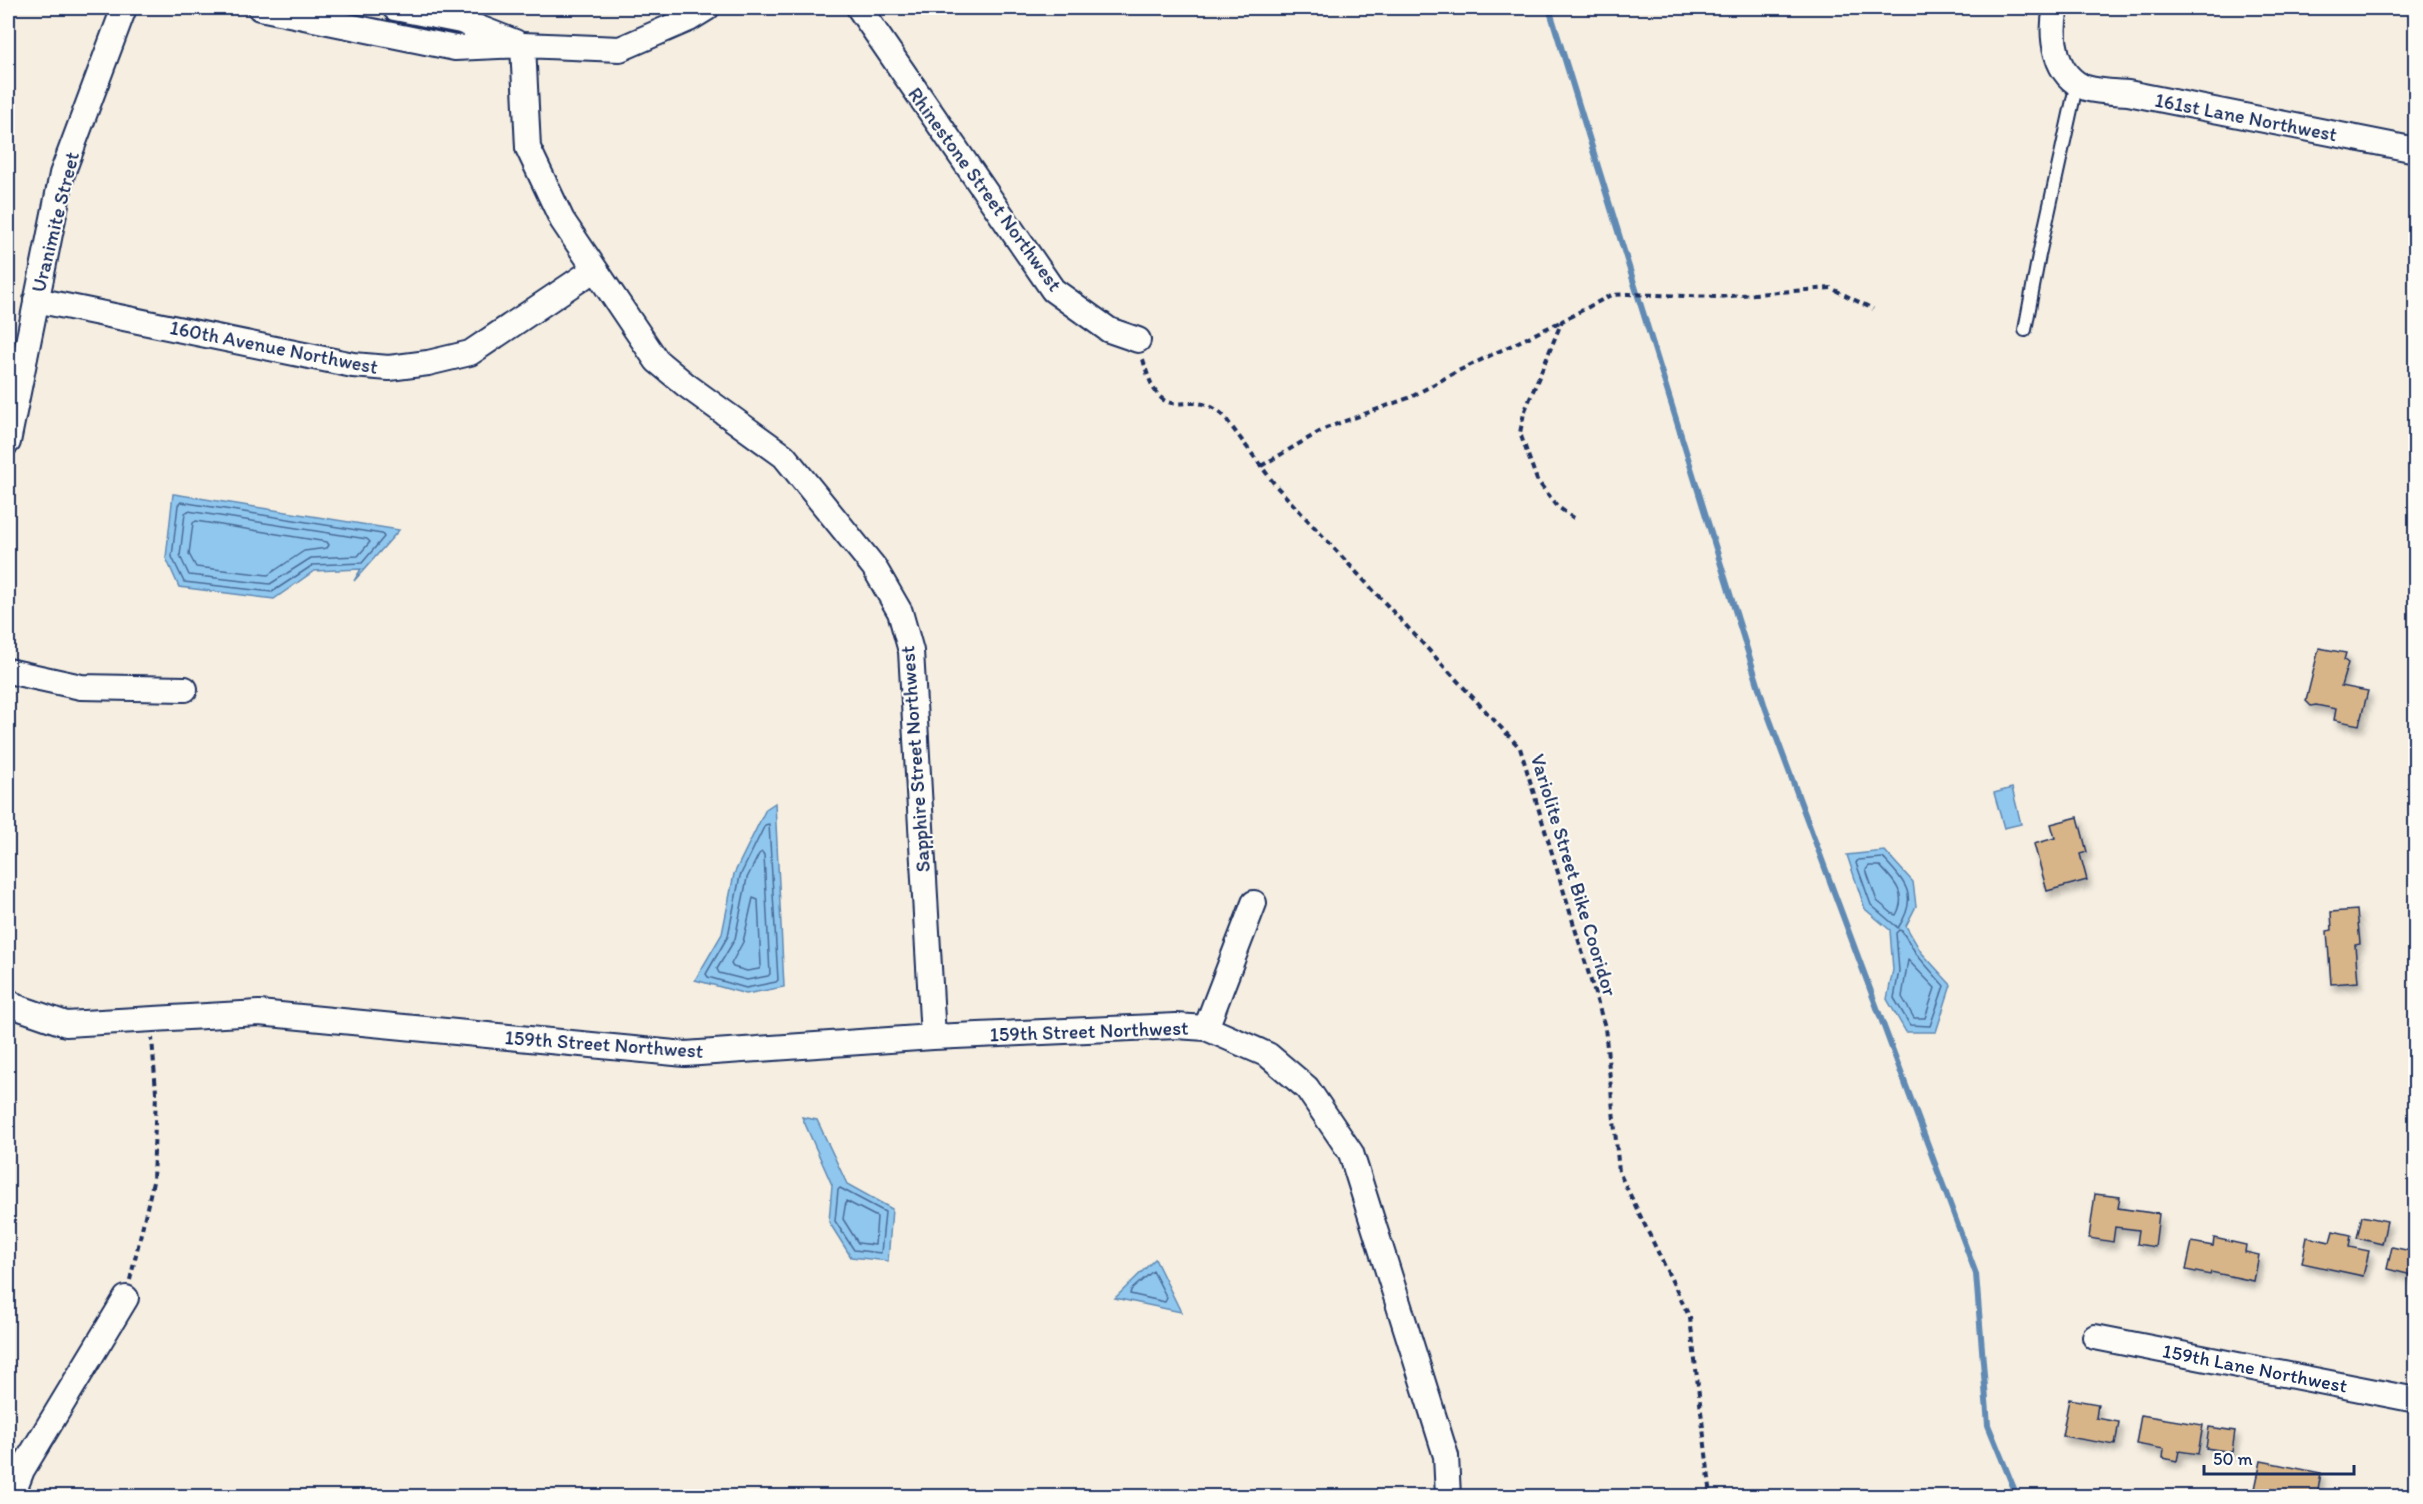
<svg xmlns="http://www.w3.org/2000/svg" width="2423" height="1504" font-family="Itim,sans-serif">
<defs>
<filter id="shadow"><feDropShadow dx="3.5" dy="6" stdDeviation="3" flood-color="#0004"/></filter>
</defs>
<rect width="100%" height="100%" fill="#f5eee1"/>
<filter id="ink" filterUnits="userSpaceOnUse"><feTurbulence type="fractalNoise" baseFrequency=".0167" numOctaves="2"/><feDisplacementMap in="SourceGraphic" scale="12" xChannelSelector="R" yChannelSelector="G"/><feConvolveMatrix kernelMatrix="1 2 1 2 8 2 1 2 1" color-interpolation-filters="sRGB"/></filter>
<g filter="url(#ink)">
<path fill="#90c7ee" stroke="#618ab4" stroke-width="1.5" d="M173,494H174L399,530L354,581L361,569L314,571L274,599L179,587L166,558Z
M2012,788L2021,824L2004,828L1994,793Z
M775,803L784,987L746,994L695,980L722,934L734,874L766,809Z
M1885,851L1913,882L1916,906L1906,926L1921,952L1951,985L1936,1032H1906L1887,999L1893,970L1890,930L1865,909L1847,855Z
M802,1117L817,1120L847,1184L892,1209L888,1261L851,1257L829,1222L832,1185Z
M1155,1259L1181,1312L1115,1298Z"/>
<g fill="none" stroke-linecap="round" stroke-linejoin="round">
<path stroke="#4a6c98" stroke-width="1.5" d="M181,502L382,534L384,537L362,563L313,565L272,592L184,582L172,557L178,505Z
M188,511L367,539L370,542L358,556L311,558L270,584L189,575L180,556L185,513Z
M196,521L327,542L329,545L327,548L304,551L268,575L196,567L189,554L193,523Z
M769,824L778,980L776,982L746,988L708,977L706,974L728,936L740,876L765,825Z
M762,852L764,855L770,974L768,976L747,980L719,973L717,969L735,939L747,878L759,854Z
M1883,858C1906,883 1919,896 1898,928L1871,905L1856,863L1858,860Z
M1869,866H1880C1894,881 1908,894 1896,915L1893,914L1877,901L1866,870Z
M753,898L758,900L761,966L759,969L747,971L733,967L731,964L743,942Z
M1899,930L1902,931L1917,955L1944,986L1930,1026L1910,1025L1894,998L1899,971L1896,933Z
M1908,960L1935,988L1925,1018H1914L1902,997Z
M840,1188L885,1212L881,1253L854,1250L835,1221L838,1190Z
M846,1201L877,1217L875,1245L858,1243L843,1219Z
M1153,1271L1167,1298L1165,1302L1130,1294L1131,1290Z"/>
<path stroke="#618ab4" stroke-width="6" d="M1549,8L1764,704L1976,1274L1988,1425L2017,1496"/>
</g>
<path fill="#d7b589" stroke="#1b2f5e" stroke-width="1.5" filter="url(#shadow)" d="M2319,648L2346,653L2344,660L2348,663L2341,686L2368,691L2359,725L2334,720L2336,709L2316,705L2311,706L2306,701Z
M2078,817L2087,852L2080,854L2087,880L2047,891L2034,844L2055,838L2051,824Z
M2357,910L2360,944L2355,945L2358,982L2331,984L2327,931L2332,930L2331,912Z
M2095,1194L2120,1197L2118,1208L2159,1214L2155,1247L2137,1244L2139,1230L2115,1227L2113,1242L2089,1238Z
M2362,1216L2387,1221L2382,1244L2357,1238Z
M2333,1231L2351,1235L2349,1247L2369,1251L2363,1276L2302,1263L2307,1237L2330,1242Z
M2214,1238L2246,1245L2245,1252L2259,1255L2254,1281L2211,1272L2210,1275L2186,1270L2192,1242L2213,1246Z
M2392,1247L2416,1252V1276L2387,1269Z
M2069,1399L2098,1404L2096,1418L2119,1422L2115,1445L2062,1436Z
M2141,1415L2203,1425L2198,1454L2179,1451L2177,1461L2163,1458L2164,1449L2136,1444Z
M2209,1427L2235,1431L2232,1452L2206,1448Z
M2261,1461L2321,1473L2317,1496H2292L2255,1489Z"/>
<g fill="none" stroke-linecap="round" stroke-linejoin="round">
<defs>
<path id="lane" d="M2025,330L2039,255L2077,82"/>
<path id="street" d="M260,8L455,48L523,45L620,49L689,19L707,8
M395,8L461,21L515,42
M859,8L1053,290L1109,330L1138,340
M2056,8C2050,36 2054,76 2086,88C2099,92 2115,92 2128,93L2416,150
M523,45L528,148L562,220L657,361L686,385L784,456L874,567L900,612L911,651L933,1037
M36,300L353,365L389,368L428,363L470,353L595,269
M8,442L62,174L124,8
M8,671L81,687L185,689
M8,1001L14,1006L66,1024L259,1013L685,1054L933,1037L1176,1026L1206,1028L1268,1055L1307,1088L1351,1153L1446,1456L1448,1496
M1206,1028L1254,903
M2095,1337L2416,1400
M12,1496L22,1470L126,1298"/>
</defs>
<use href="#lane" stroke="#1b2f5e" stroke-width="16"/>
<use href="#street" stroke="#1b2f5e" stroke-width="28"/>
<path stroke="#1b2f5e" stroke-width="4" stroke-dasharray="6 4.5" stroke-linecap="butt" d="M1143,359C1163,436 1186,382 1223,415L1276,486L1520,748L1605,1027L1619,1172L1690,1318L1711,1496
M1261,466L1326,428L1411,397L1458,371L1562,321
M1574,518L1558,507L1537,480L1520,433L1524,413L1562,321L1611,295L1628,294L1717,297L1831,288L1873,309
M130,1280L153,1182L156,1092L152,1038
M1467,1492L1490,1496"/>
<use href="#lane" stroke="#fdfcf7" stroke-width="12"/>
<use href="#street" stroke="#fdfcf7" stroke-width="24"/>
</g>
</g>
<g text-anchor="middle" dominant-baseline="central" stroke-width="4.5" stroke-linejoin="round" paint-order="stroke">
<g font-size="20" fill="#1b2f5e" stroke="#fdfcf7">
<text transform="translate(2246 117) rotate(11)">161st Lane Northwest</text>
<text transform="translate(985 189) rotate(54)">Rhinestone Street Northwest</text>
<text transform="translate(55 222) rotate(-76)">Uranimite Street</text>
<text transform="translate(274 347) rotate(11)">160th Avenue Northwest</text>
<text transform="translate(915 759) rotate(-94)">Sapphire Street Northwest</text>
<text transform="translate(1574 875) rotate(73)">Variolite Street Bike Cooridor</text>
<text transform="translate(1089 1031) rotate(-2)">159th Street Northwest</text>
<text transform="translate(604 1044) rotate(4)">159th Street Northwest</text>
<text transform="translate(2255 1368) rotate(11)">159th Lane Northwest</text>
</g>
</g>
<rect width="2423" height="1504" fill="none" stroke="#fdfcf7" stroke-width="30"/>
<rect x="15" y="15" width="2393" height="1474" fill="none" stroke="#1b2f5e" stroke-width="2" filter="url(#ink)"/>
<path d="M2204 1465v9h150v-9" fill="none" stroke="#1b2f5e" stroke-width="3"/>
<text x="2213" y="1465" font-size="18" fill="#1b2f5e" stroke="#fdfcf7" stroke-width="4.5" paint-order="stroke">50 m</text>
</svg>
